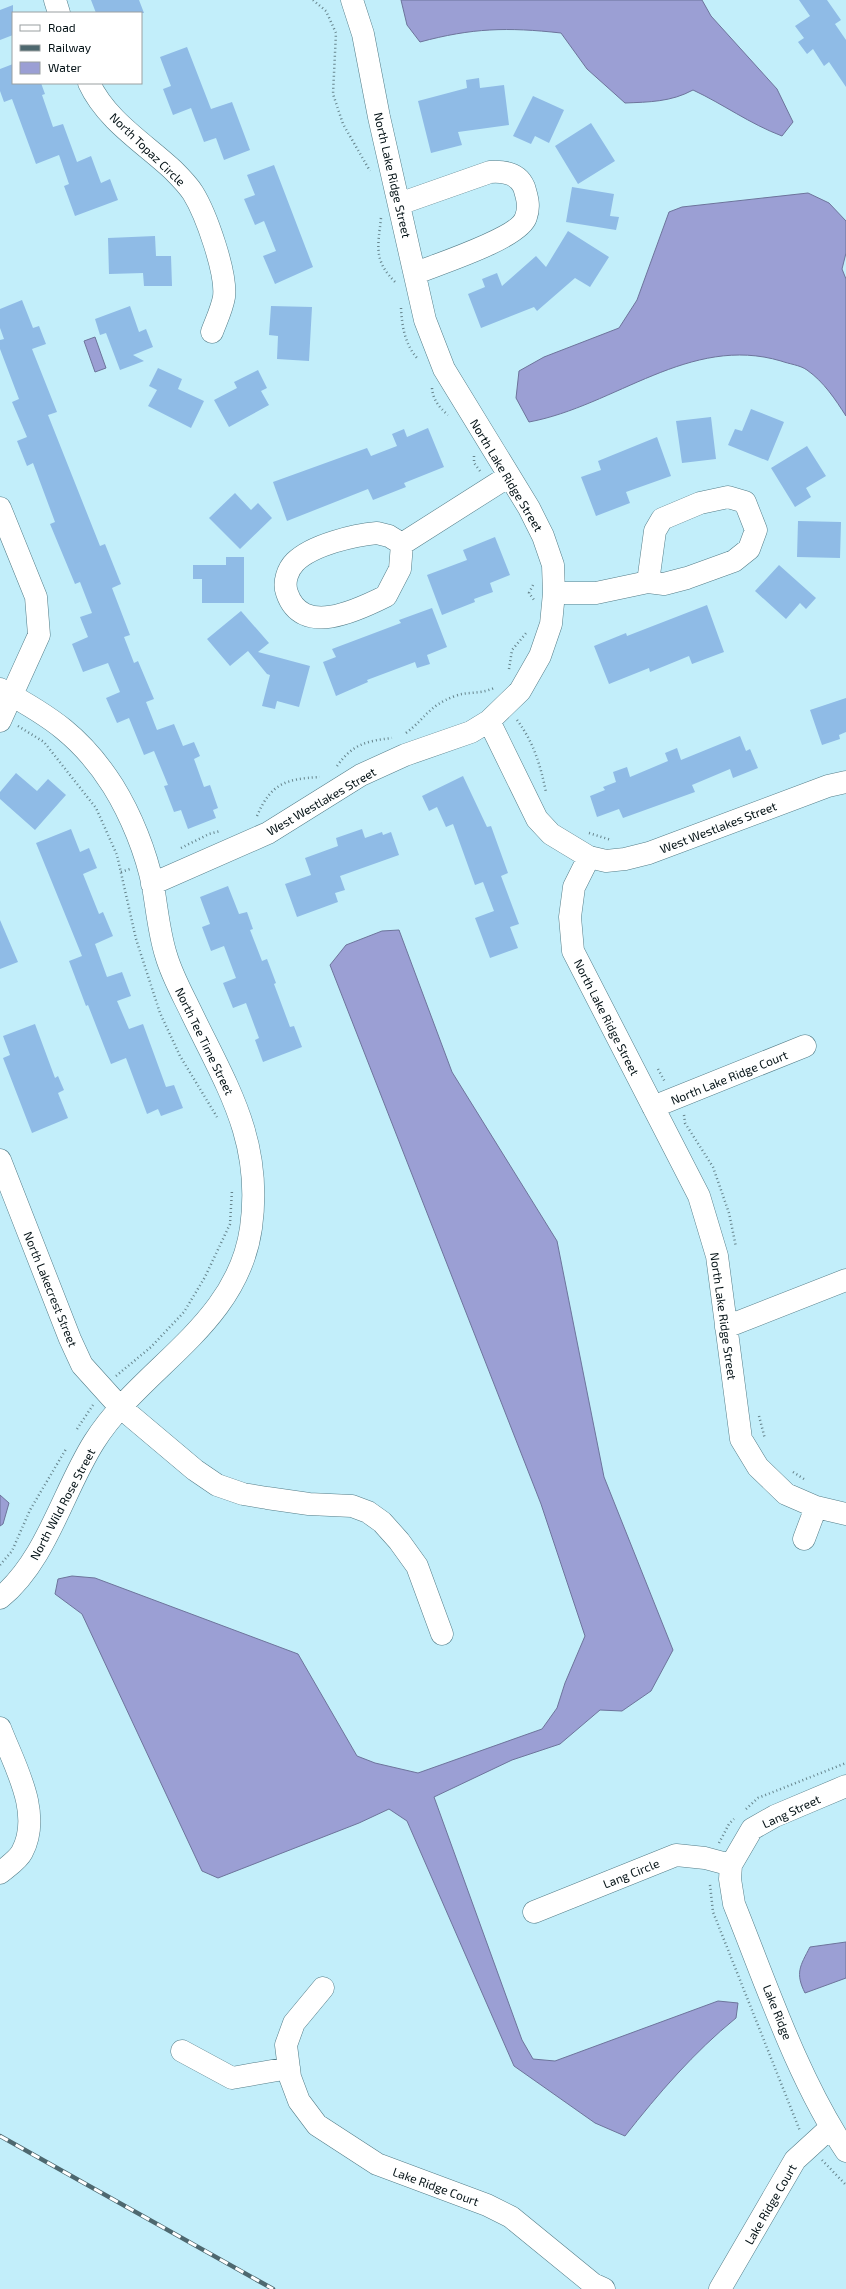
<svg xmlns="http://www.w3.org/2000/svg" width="846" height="2289" font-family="'Exo 2',sans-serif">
<rect width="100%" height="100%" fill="#c2eefa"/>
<path fill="#9b9fd4" stroke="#6d749b" d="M401,0H702L711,16L777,89L793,122L782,136C750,124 723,104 693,90C671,102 649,102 625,103L587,69L561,33C507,27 472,28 420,42L407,25Z
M808,193L829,203L846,221V253L842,269L846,279V416C835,399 824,382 807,370C800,365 789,364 781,361C690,334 615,406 529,422L516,398L519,371L544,357L619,328L637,300L669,212L682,207Z
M95,337L106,368L95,372L84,341Z
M399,930L452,1072L557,1241L604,1477L673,1650L651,1691L622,1711L600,1710L560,1744L512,1760L434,1797L522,2040L533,2059L555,2061L718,2001L738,2003L736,2018C694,2052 658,2094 625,2136L595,2123L514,2066L407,1821L389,1809L359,1823L218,1878L202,1871L82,1614L55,1594L58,1579L72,1576L95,1578L298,1654L357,1756L375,1763L418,1773L542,1729L557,1708L565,1683L585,1636L541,1504L330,965L346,945L382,931Z
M0,1495L9,1503L3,1524L0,1526Z
M846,1942V1978L805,1993C795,1973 800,1966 810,1947Z"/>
<path fill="#8fbbe6" d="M91,0H139L144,13H96Z
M799,0H827L841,20L835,24L846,40V87L829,62L824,66L813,49L807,54L798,42L804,38L795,26L810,16Z
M13,5V35L0,40V10Z
M187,47L211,109L232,102L250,150L224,160L216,138L204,142L191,108L173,115L163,89L171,86L160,57Z
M13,64V83H41L45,94L42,95L53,127L63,124L77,162L91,156L101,183L110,179L118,200L75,216L64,186L69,184L59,155L36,164L12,99L4,102L0,91V69Z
M479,78L480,88L504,85L509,125L458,132L462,145L431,153L418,101L467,88L466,80Z
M533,96L564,110L549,143L535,136L531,144L513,136Z
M591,123L615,161L578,184L555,146Z
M274,165L313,267L275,284L263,256L276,251L264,221L255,225L244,199L255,195L247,175Z
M572,187L614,194L610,216L619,217L616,230L566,222Z
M568,231L609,257L590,287L575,278L537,311L534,307L481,328L468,294L485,287L482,279L497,273L502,286L536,256L546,267Z
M155,236L156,256H171L172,286H144L143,273L109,274L108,238Z
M22,300L33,328L39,326L46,344L32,349L57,412L48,415L100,546L105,544L121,584L112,588L130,635L124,637L134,663L138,661L154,699L146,702L157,730L174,724L183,746L194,742L200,756L194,759L204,787L210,785L218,808L213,810L216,818L188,829L181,810L174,812L164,786L168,785L154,751L144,755L129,718L117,723L106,698L120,692L108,663L83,672L72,644L88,637L80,617L92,613L80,582L75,584L50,524L55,522L33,463L27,466L17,441L27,437L12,402L19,399L0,349V340L4,339L0,328V309Z
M130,306L139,332L146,329L153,347L133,355L144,361L120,370L106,333L100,335L95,319Z
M271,306L312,307L309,361L277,359L278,336L269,335Z
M158,368L182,379L178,389L204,401L191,428L148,406L157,390L149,386Z
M258,370L267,388L261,391L269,405L229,427L214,400L237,388L234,382Z
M751,409L784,422L768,461L728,445L735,429L742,431Z
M711,417L716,459L682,463L676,421Z
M428,428L444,467L404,483L406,487L373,500L368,489L287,521L273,482L367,448L371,456L397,446L392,434L404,429L407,437Z
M657,437L671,476L626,492L630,503L596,516L581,477L601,470L598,461Z
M807,446L826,476L806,488L811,497L795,507L771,468Z
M235,493L251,510L258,503L272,518L240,549L209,518Z
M798,521L841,522L840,558L797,557Z
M495,537L510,575L490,583L493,592L474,599L475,602L442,615L427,575L467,560L463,550Z
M226,557H244V603H202V579H193V565H226Z
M779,565L816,598L806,609L800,603L786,619L755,591Z
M707,605L724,652L692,664L689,656L650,672L649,668L609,684L594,646L626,633L627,636Z
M432,608L447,647L427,655L430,664L417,668L415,662L367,680L368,682L336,696L323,662L336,657L332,649L401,623L399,620Z
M241,611L269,643L258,652L310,666L299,707L277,701L275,709L262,706L270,675L267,674L248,651L230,666L207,639Z
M846,698V732L839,735L840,739L822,745L810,710Z
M740,736L746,751L750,749L758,768L733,778L730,769L692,785L695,792L623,818L619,809L597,817L590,796L605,790L603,787L616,782L613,772L627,767L630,777L668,761L665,753L677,748L681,760Z
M16,773L37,791L48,779L66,795L35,830L0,799V792Z
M463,776L487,827L491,826L508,873L501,876L519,924L510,927L518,948L490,958L475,918L494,911L483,882L475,885L453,824L446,827L437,807L429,811L422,796Z
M71,829L80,852L89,848L97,868L83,874L99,914L103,912L113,936L95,944L107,977L122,972L131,996L117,1001L129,1029L143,1024L166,1087L174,1085L183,1108L161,1116L158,1109L147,1114L126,1058L111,1064L88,1005L86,1006L69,961L82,956L36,843Z
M362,829L365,838L382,832L383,835L391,832L399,855L340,876L345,890L335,893L338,902L297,917L285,884L311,875L305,858L338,846L336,838Z
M228,886L239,914L247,912L253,929L250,930L262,961L267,959L276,983L274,984L290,1027L294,1026L302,1047L263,1062L255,1040L259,1038L246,1003L233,1008L223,983L236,978L224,946L211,951L202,927L210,924L200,897Z
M0,920L18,962L0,969Z
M35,1024L55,1078L58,1076L64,1090L58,1093L68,1118L32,1133L3,1058L10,1055L3,1036Z"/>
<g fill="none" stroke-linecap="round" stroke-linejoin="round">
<defs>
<path id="minor" d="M55,0L59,13
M89,83C106,120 144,143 173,170C180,177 188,185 193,193C206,214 227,273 224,297C222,309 216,321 212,332
M399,204L490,172C503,171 518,173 524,187C527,197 530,206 526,217C520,238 438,264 416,273
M728,497L745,502L756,530L749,549L734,561L687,578L664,584L648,582L655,531L662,519L700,503Z
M0,508L36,597L39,635L0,721
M377,533L389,536L402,544L400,569L386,596C356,611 302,637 287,593C283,582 288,569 295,562C312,545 354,535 377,533Z
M402,544L509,476
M554,593H596L648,582
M0,689C50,716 82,737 113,786C131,815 146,852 153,886C157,909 159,933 166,955C172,976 183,995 192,1014C228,1088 263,1142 251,1228C237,1326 142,1366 94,1442C63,1491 46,1561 0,1598
M489,721L537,819L551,834L589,857L606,861L625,859L649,853L828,786L846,782
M589,857L574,887L570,917L573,951L699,1196L717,1256L741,1439L758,1467L786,1494L816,1507L846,1514
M152,884L268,833L361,775L405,755L471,732L489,721L520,691L540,656L551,624L554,593L553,565L543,536L529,508L444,369L425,320L379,117L363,34L352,0
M653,1107L805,1046
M0,1160L70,1339L82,1365L119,1406L195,1470L217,1485L243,1494L267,1498L309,1504L352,1506L368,1512L382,1522L399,1541L417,1566L442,1634
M726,1327L846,1280
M804,1539L816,1507
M0,1728C14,1765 43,1813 22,1852C18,1860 7,1867 0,1873
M846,1786L775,1816L752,1829L731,1865L730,1879L734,1904C767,1986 797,2077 846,2151
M534,1912L676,1855L705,1858L731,1865
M323,1988L294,2023L286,2045L290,2077L299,2101L317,2125L377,2164L487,2205L511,2217L593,2284L604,2289
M182,2051L232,2078L289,2068
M720,2289L795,2160L830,2128"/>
</defs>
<use href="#minor" stroke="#547d88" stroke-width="23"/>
<path stroke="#66848c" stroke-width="2.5" stroke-dasharray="1 3" stroke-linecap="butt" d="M313,0L326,11L336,33L333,94L343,124L370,171
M381,218C378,247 373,260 396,283
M401,308C402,327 405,345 418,359
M432,388C433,400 439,407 448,415
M474,456V463L480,471
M533,585L529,593L534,600
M509,669L512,650L527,632
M517,720C534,743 540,764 546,792
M18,726L44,742L96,808L117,855L136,939L160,1013L180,1056L217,1117
M406,733C426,718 428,706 455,696C468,691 478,695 494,688
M337,766C353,744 366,741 392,738
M257,816C271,783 286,779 320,777
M589,833L611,840
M181,848L209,834L220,831
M121,872L130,869
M658,1069L665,1082
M684,1115L685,1123L713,1167L729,1213L736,1247
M116,1376L151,1347L184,1312L205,1277L230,1224L232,1190
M759,1416L765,1439
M77,1429L93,1405
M793,1472L804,1479
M0,1565L12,1551L30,1510L66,1449
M746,1809L758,1798L846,1763
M719,1843L729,1824L734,1819
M710,1885L713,1912L800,2131
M822,2160L846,2185"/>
<use href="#minor" stroke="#fff" stroke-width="22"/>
<defs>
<path id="rail" d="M0,2136L273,2289"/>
</defs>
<use href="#rail" stroke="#4e686f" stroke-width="4.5"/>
<use href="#rail" stroke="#fff" stroke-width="3" stroke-dasharray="9" stroke-linecap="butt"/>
</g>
<g text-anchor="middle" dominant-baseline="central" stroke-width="3" stroke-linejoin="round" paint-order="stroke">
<g font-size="12" fill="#031115" stroke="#fff">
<text transform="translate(148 149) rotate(44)">North Topaz Circle</text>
<text transform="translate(393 175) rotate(77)">North Lake Ridge Street</text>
<text transform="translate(507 475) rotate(59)">North Lake Ridge Street</text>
<text transform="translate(321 801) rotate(-30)">West Westlakes Street</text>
<text transform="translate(718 827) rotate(-21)">West Westlakes Street</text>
<text transform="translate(607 1017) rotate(63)">North Lake Ridge Street</text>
<text transform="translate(205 1041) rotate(64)">North Tee Time Street</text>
<text transform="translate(729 1077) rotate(-22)">North Lake Ridge Court</text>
<text transform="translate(51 1289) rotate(68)">North Lakecrest Street</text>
<text transform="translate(724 1316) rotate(82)">North Lake Ridge Street</text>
<text transform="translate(62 1504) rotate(-62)">North Wild Rose Street</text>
<text transform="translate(791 1811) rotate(-25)">Lang Street</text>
<text transform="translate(631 1873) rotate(-22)">Lang Circle</text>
<text transform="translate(778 2012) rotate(68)">Lake Ridge</text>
<text transform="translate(436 2186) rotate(20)">Lake Ridge Court</text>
<text transform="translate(770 2204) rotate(-60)">Lake Ridge Court</text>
</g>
</g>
<rect x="12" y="12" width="130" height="72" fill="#ffffff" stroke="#9aa0a1"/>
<rect x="20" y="25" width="20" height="6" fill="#ffffff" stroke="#9aa0a1"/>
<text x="48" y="32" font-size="12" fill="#031115">Road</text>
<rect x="20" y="45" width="20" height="6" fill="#4e686f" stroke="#9aa0a1"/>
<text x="48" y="52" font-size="12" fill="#031115">Railway</text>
<rect x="20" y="62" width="20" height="12" fill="#9b9fd4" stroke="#9aa0a1"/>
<text x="48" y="72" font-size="12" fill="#031115">Water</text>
</svg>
